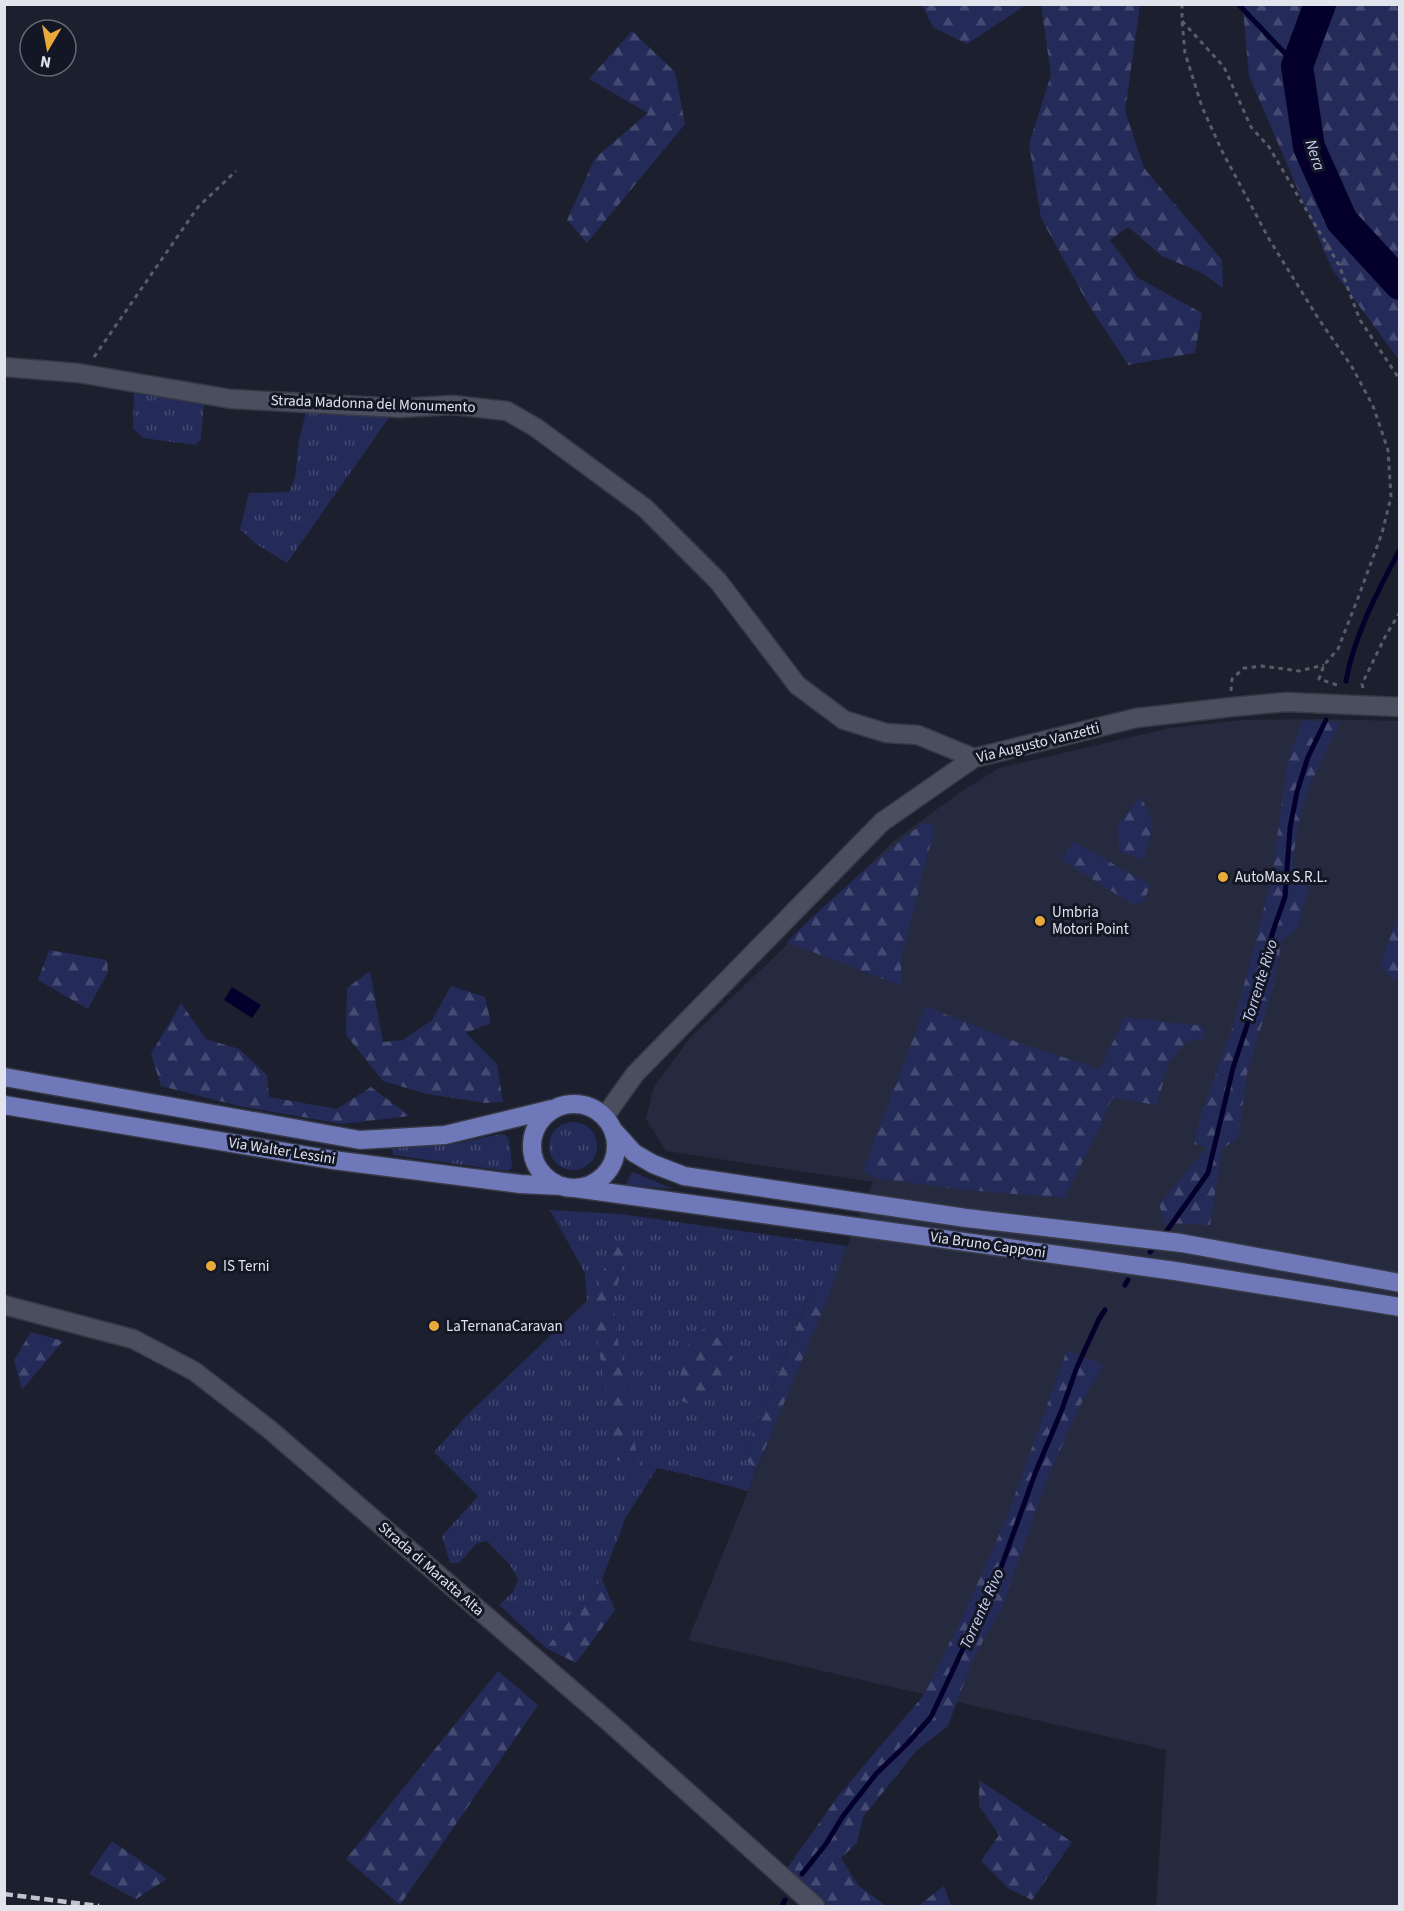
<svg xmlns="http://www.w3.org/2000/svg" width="1404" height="1911" font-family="'Source Sans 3',sans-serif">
<defs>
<pattern id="grass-tufts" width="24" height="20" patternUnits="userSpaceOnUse" patternTransform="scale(1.5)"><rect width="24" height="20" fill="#252b59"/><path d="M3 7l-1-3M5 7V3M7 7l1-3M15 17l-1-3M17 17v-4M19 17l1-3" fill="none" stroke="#444a71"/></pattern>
<pattern id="forest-firs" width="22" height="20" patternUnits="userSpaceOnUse" patternTransform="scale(1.5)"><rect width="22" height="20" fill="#252b59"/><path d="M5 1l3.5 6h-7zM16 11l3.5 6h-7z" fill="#444a71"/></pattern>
</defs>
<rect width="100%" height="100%" fill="#1c1f2e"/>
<path fill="#262a3e" d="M1320,719L1399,721V1906H1156L1166,1750L688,1640L873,1182L666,1151L646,1119L654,1087L689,1039L895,840L959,793L999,768L1170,728L1243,720Z"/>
<path fill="url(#grass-tufts)" d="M134,393L204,402L201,439L196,445L143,438L133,428Z
M306,412L390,416L287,563L256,544L240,529L249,493L289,492L295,478L299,440Z
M549 1146a24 24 0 1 1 48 0a24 24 0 1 1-48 0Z
M501,1134L506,1135L509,1139L512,1165L511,1169L507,1171L393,1155L392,1147L449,1145Z
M632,1172L673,1189L626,1185Z
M550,1210L620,1214L847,1246L825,1305L811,1291L743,1457L756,1471L748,1491L693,1476L657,1468L626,1517L602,1579L546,1648L499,1605L513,1592L518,1579L510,1565L487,1541L477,1543L459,1563H450L442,1536L478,1496L434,1452L467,1415L587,1301L585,1273Z"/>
<path fill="url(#forest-firs)" d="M922,5H1026L967,44L933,27Z
M1041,5H1140L1125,111L1144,168L1222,260L1223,288L1202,273L1162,256L1128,227L1110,240L1138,278L1202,313L1195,353L1128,365L1087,302L1041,218L1029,144L1051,75Z
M1241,5H1399V360L1332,269L1249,76L1243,10Z
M632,31L675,72L685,124L587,243L567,220L595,158L648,113L589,79Z
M1303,720L1340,723C1324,755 1306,788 1299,823C1296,837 1294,852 1292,866L1312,875L1297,929L1282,940L1274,984L1246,1077L1239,1137L1222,1149L1210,1225L1165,1223L1159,1205L1207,1147L1194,1144L1202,1111L1231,1032L1255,944L1272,876L1287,763Z
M1141,796L1153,824L1144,860L1119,851L1118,825Z
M923,823L935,826L901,960V986L787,942C830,899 875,860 923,823Z
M1073,841L1150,885L1144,902L1132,904L1062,860Z
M1399,911V970L1395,981L1380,966Z
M49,950L107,960L108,972L88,1009L38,980Z
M370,971L383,1042L403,1040L432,1020L451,986L485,997L491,1023L466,1033L497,1064L503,1102L486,1103L427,1094L383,1081L346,1035L347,988Z
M181,1003L206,1039L239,1049L267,1075L269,1097L337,1109L371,1087L410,1116L342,1124L239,1106L161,1086L151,1054Z
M926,1005L937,1011L1022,1044L1100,1069L1125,1017L1203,1026L1205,1038L1186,1042L1168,1064L1157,1105L1112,1098L1099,1129L1064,1198L955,1189L874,1178L863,1170Z
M632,1243L622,1267L613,1302L625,1394L640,1471L617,1460L592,1307L611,1248Z
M812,1290L825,1305L756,1470L743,1457Z
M704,1329L732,1347L730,1375L691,1405L675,1398L689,1339Z
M31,1332L63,1341L22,1390L14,1360Z
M1067,1350L1103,1365L1077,1411L1046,1482L1002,1607L972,1661L948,1726L916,1751L863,1817L857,1843L841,1858L858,1885L886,1906H812L781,1877L839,1795L923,1696L963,1616L1007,1517Z
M602,1579L615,1610L576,1663L546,1648Z
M498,1671L538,1705L400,1905L346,1859Z
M979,1780L1072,1842L1032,1900L1009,1889L981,1861L999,1835L979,1806Z
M112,1841L167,1879L136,1899L89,1874Z
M944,1886L951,1906H918Z"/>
<path fill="#05002b" d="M232,987L261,1005L252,1018L224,1000Z"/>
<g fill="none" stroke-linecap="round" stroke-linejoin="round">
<path stroke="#05002b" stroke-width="5" d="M1238,4L1297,66
M1346,681C1354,635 1378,591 1400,549
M1166,1232L1208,1173L1233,1068L1252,1010L1273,931L1285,897L1290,828L1297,792L1308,757L1326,720
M1150,1252L1152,1250
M1125,1285L1128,1280
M802,1874L826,1844L843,1816L876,1774L907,1744L931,1717L968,1638L995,1584L1036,1471L1061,1412L1077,1367L1099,1319L1105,1310
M782,1906L785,1900"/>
<path stroke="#05002b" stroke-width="32" d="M1320,4L1297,66L1309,147L1342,221L1400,284"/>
<defs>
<path id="minor" d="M4,367L78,373L231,399L400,408L453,405L507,411L535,427L645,508L718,581L797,685L844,720L886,733L918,735L974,758
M605,1116L635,1074L882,822L974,758L1136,718L1232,707L1286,702L1400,707
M4,1305L133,1339L194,1371L269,1429L608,1721L815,1906"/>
<path id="major" d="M4,1077L360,1140L445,1135L552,1109
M532 1146a42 42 0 1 1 84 0a42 42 0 1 1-84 0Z
M4,1105L333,1160L520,1184L562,1186
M615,1132L634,1153L653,1164L684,1176L966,1218L1181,1243L1400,1283
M575,1188L1175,1271L1400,1307"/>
</defs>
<use href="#minor" stroke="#373945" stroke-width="21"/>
<use href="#major" stroke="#373945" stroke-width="21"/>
<path stroke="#595c69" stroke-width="3" stroke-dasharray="4.5 4.5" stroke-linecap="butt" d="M1182,4V21L1185,53L1202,107L1222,151L1269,239L1318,318L1352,367L1373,406L1388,450L1391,497L1382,533L1358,598L1338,649L1324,665L1319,679L1337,685
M1182,21L1224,67L1251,127L1269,147L1339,265L1360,320L1400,380
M94,357L198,207L236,171
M1363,688L1362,684L1385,637L1400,612
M1231,691L1232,679L1244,668L1262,666L1299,671L1324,665"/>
<use href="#minor" stroke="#4a4e5f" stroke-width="18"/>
<use href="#major" stroke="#6f79ba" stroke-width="18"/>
<path stroke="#c1c3ce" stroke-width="4.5" stroke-dasharray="9 4.5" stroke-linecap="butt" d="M4,1894L99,1906"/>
</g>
<g fill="#eaaa39" stroke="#131624" stroke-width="2">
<circle cx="1223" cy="877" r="6"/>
<circle cx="1040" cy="921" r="6"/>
<circle cx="211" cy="1266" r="6"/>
<circle cx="434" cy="1326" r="6"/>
</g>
<g text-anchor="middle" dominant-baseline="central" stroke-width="6" stroke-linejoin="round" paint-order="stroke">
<g font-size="15" fill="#e1e3ed" stroke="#131624">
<text transform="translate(373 404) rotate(2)">Strada Madonna del Monumento</text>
<text transform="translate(1038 743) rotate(-14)">Via Augusto Vanzetti</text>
<text transform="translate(282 1151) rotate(9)">Via Walter Lessini</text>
<text transform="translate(988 1245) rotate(8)">Via Bruno Capponi</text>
<text transform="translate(431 1569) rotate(41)">Strada di Maratta Alta</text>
</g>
<g font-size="15" fill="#e1e3ed" stroke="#131624" text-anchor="start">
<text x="1235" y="877">AutoMax S.R.L.</text>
<text x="1052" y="912">Umbria<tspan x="1052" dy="17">Motori Point</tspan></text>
<text x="223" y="1266">IS Terni</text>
<text x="446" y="1326">LaTernanaCaravan</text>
</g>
<g font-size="16" font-style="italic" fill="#cad1f3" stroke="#131624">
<text transform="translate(1315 155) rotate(71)">Nera</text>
<text transform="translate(1260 981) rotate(-73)">Torrente Rivo</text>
<text transform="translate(982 1609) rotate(-66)">Torrente Rivo</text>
</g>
</g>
<rect width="1404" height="1911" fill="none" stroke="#e1e3ed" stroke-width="12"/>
<g transform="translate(48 48) rotate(190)"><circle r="28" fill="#131624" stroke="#656874" stroke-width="1.5"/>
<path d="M0-4.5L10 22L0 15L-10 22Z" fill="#eaaa39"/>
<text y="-9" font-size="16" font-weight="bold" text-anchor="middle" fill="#e1e3ed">N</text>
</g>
</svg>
